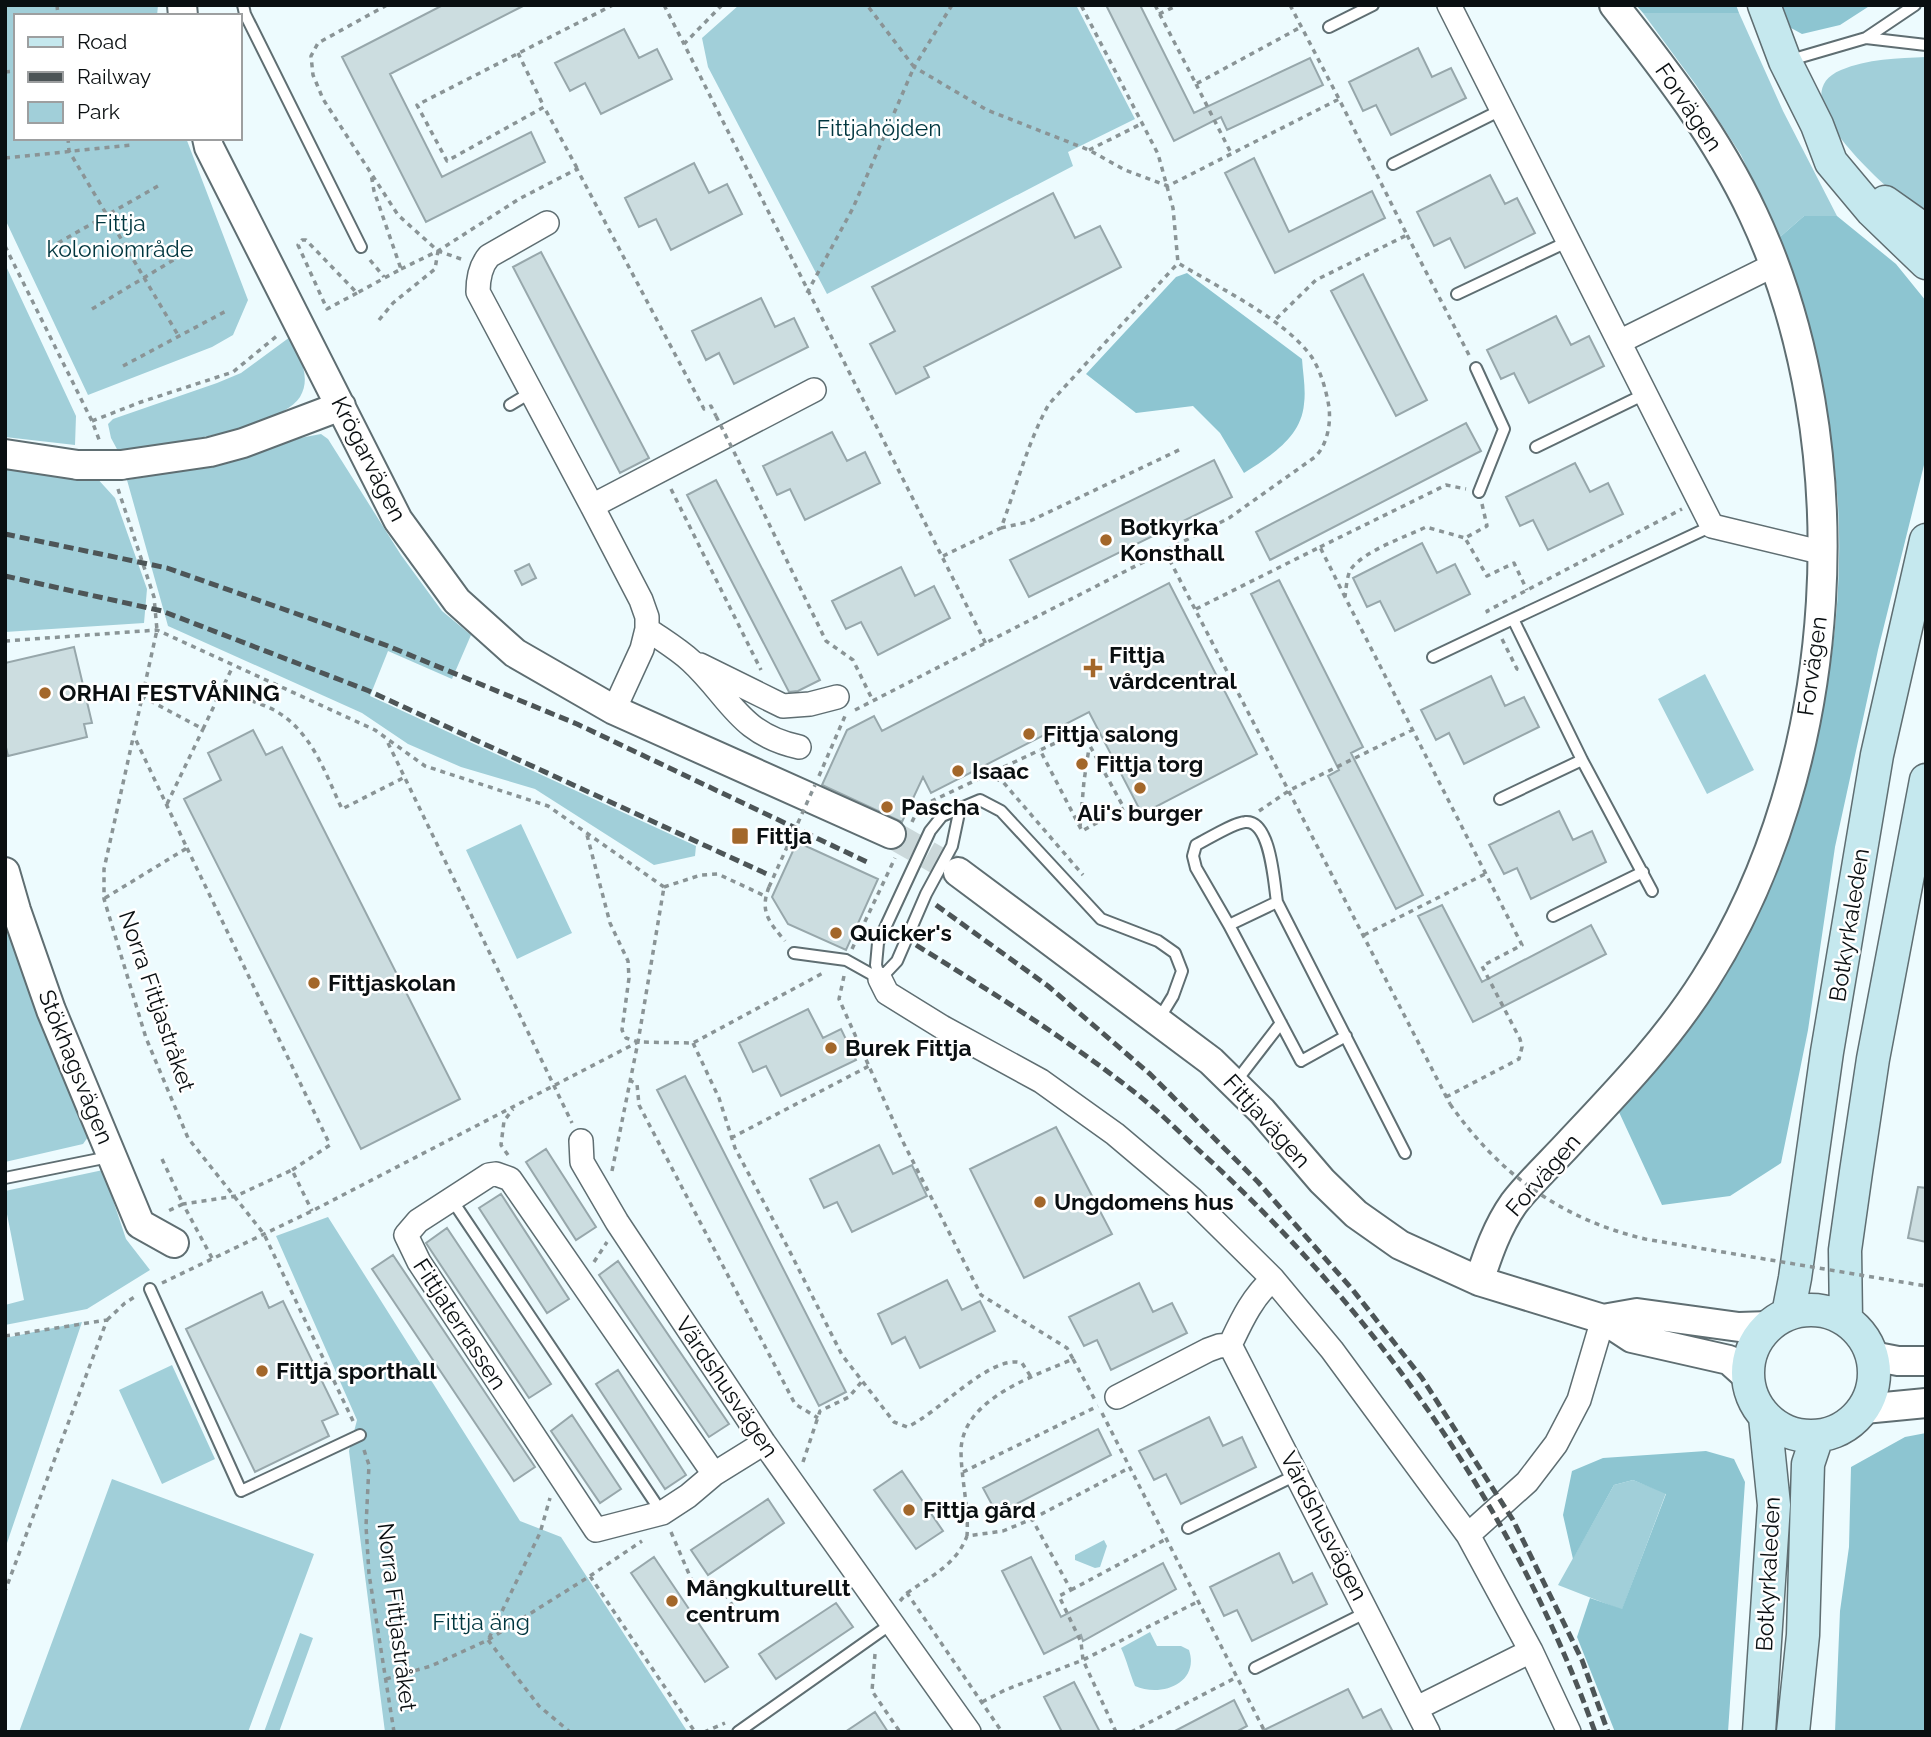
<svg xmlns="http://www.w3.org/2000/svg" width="1931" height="1737" font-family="Raleway,sans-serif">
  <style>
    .green { fill: #a1cfd9 }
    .forest { fill: #8dc5d1 }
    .building { fill: #ccdde0; stroke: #97a7ab; stroke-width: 2 }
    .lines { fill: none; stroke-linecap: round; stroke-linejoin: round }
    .tertiary-tunnel { stroke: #cbd8da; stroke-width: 28; stroke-dasharray: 28 14; stroke-linecap: butt }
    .service-casing { stroke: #5f6e72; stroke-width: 14 }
    .minor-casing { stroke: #5f6e72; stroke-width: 26 }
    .tertiary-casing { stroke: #5f6e72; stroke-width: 32 }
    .secondary-casing { stroke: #5f6e72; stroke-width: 35 }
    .path { stroke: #8a9496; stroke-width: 3.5; stroke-dasharray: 5 5; stroke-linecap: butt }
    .service { stroke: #fff; stroke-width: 10 }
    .minor { stroke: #fff; stroke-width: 23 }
    .tertiary { stroke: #fff; stroke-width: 28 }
    .secondary { stroke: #c5e8ee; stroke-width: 32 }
    .rail { stroke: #4d5557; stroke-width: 5; stroke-dasharray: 10 5; stroke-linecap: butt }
    .tertiary-bridge-casing { stroke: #5f6e72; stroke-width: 32; stroke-linecap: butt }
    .path-bridge { stroke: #8a9496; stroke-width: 3.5; stroke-dasharray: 5 5; stroke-linecap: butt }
    .tertiary-bridge { stroke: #fff; stroke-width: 28 }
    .poi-dot { fill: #a3672a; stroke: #fff; stroke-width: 2.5 }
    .labels { text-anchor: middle; stroke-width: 5; stroke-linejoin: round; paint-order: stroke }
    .street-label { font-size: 23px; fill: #0a0f11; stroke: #fff }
    .park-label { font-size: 23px; fill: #00363f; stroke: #fff }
    .poi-label { font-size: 23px; font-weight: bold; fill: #0a0f11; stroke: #fff; text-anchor: start }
  </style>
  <rect width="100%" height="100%" fill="#edfbfe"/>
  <path class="green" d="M5 5H158L157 16H16V138H186L248 300 233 335 212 347 88 395 5 219Z
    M739 5H1076L1135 119 1068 152 1073 166 827 294 708 67 702 38Z
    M1643 13H1739L1783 111 1837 216H1804L1780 237 1741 155 1696 85Z
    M1926 57V220C1901 200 1773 98 1841 70 1867 59 1898 58 1926 57Z
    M5 264 76 416 75 445 5 437Z
    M290 337C299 355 312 377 300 397 280 429 155 447 118 451L111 438 108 424 113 419 217 383 241 373Z
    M321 434 328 439 401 555 442 611 471 635 452 679 388 651 370 696 696 846 695 856 654 865 535 789 461 767 408 744 362 713 168 626 127 480 217 465 300 438Z
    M5 467 95 476 115 498 147 589 144 623 5 632Z
    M1705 674 1754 770 1707 794 1658 699Z
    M521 824 572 933 517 959 466 850Z
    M5 912 52 1049 88 1137 83 1144 5 1162Z
    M103 1170 126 1239 150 1270 87 1309 5 1325V1305L24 1300 5 1204V1191Z
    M328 1217 520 1521 561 1537 687 1731 385 1732 349 1451 357 1420 276 1236Z
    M82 1322 5 1549V1338Z
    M172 1365 215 1459 162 1484 119 1390Z
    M112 1479 314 1554 248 1732H19Z
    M1633 1480 1666 1493 1622 1610 1558 1585 1614 1485Z
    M1104 1540 1107 1546 1100 1567 1095 1568 1075 1560V1555Z
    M1150 1632 1157 1646H1181L1189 1650C1200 1683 1161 1698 1135 1686 1130 1674 1127 1661 1121 1648Z
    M300 1633 313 1638 279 1732H264Z"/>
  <path class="forest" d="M1636 5H1736L1739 13H1643Z
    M1775 5H1871L1840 25 1802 34 1782 23Z
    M1804 216H1837L1896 264 1926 301V442L1924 465 1878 650 1835 847 1808 1030 1781 1163 1730 1196 1662 1205 1618 1110C1660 1065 1699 1017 1730 963 1806 831 1847 657 1838 505 1832 413 1810 324 1780 237Z
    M1187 273 1302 359C1303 374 1306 390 1304 404 1301 438 1270 456 1244 473L1220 433 1193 406 1136 413 1086 374 1176 277Z
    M1926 1433V1732H1835L1840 1611 1849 1547 1851 1467 1905 1437Z
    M1706 1451 1734 1459 1745 1482 1728 1732H1615L1577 1637 1590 1598 1622 1609 1666 1494 1633 1480 1614 1485 1573 1559 1563 1515 1572 1471 1603 1458Z"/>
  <path class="building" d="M443 5H525L390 74 442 177 531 132 545 162 426 222 342 57Z
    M1106 5H1140L1194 113 1310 58 1323 85 1227 130 1221 117 1174 141Z
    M624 29 639 58 657 49 672 79 601 114 585 83 570 91 555 63Z
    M1418 48 1432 77 1451 68 1466 98 1391 135 1376 105 1363 111 1349 82Z
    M1254 158 1289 232 1372 191 1385 218 1275 273 1225 173Z
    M694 163 709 193 727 184 742 214 671 250 656 219 639 227 625 198Z
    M1490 175 1505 204 1517 198 1535 233 1465 268 1450 238 1434 246 1417 212Z
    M1053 193 1075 238 1100 226 1121 267 924 367 929 377 896 394 870 344 895 331 872 287Z
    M541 252 649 458 620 473 513 267Z
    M1363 274 1427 400 1396 416 1331 291Z
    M761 298 775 327 794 318 808 347 734 384 719 353 706 360 692 331Z
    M1556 316 1571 345 1589 336 1604 366 1529 403 1514 373 1501 379 1487 350Z
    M1466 423 1481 451 1270 560 1256 532Z
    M832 432 847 461 865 452 880 483 805 520 790 489 777 495 763 466Z
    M1214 460 1232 497 1029 597 1010 560Z
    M1575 463 1590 492 1608 483 1623 514 1548 550 1533 520 1520 526 1506 497Z
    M716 480 820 680 798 691 789 692 687 495Z
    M1422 543 1437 573 1455 564 1470 594 1395 631 1380 601 1367 607 1353 578Z
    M529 564 536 578 522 585 515 571Z
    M901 567 915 596 934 586 950 618 878 655 861 622 846 629 832 601Z
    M1279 580 1363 747 1351 753 1423 895 1396 909 1328 776 1339 770 1251 594Z
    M1169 583 1257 754 1142 814 1089 712 931 793 923 777 902 822 822 785 847 730 874 716 882 731Z
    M74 647 92 723 84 724 87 737 8 756 5 743V663Z
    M1491 676 1505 706 1524 697 1539 727 1464 764 1449 733 1436 740 1421 710Z
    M253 730 266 755 282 747 460 1099 361 1149 184 799 221 780 208 753Z
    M1559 811 1573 840 1592 831 1606 862 1531 899 1517 868 1504 874 1489 845Z
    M797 842 878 879 846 950 788 924 772 897Z
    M1442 905 1482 982 1591 925 1606 954 1473 1022 1418 916Z
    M808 1009 823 1038 841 1029 856 1060 781 1096 766 1066 753 1072 739 1043Z
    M685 1076 846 1392 819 1406 657 1090Z
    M1056 1127 1112 1234 1024 1278 970 1169Z
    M879 1145 893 1174 912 1165 927 1196 852 1232 837 1202 824 1208 810 1179Z
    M546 1149 596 1227 576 1240 526 1162Z
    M1918 1187 1926 1188V1242L1908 1238Z
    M501 1194 569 1299 547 1313 479 1208Z
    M447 1228 551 1384 529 1398 426 1243Z
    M393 1255 535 1467 514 1481 372 1269Z
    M618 1261 729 1424 709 1437 599 1275Z
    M947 1280 962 1310 980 1301 995 1331 920 1368 905 1337 892 1344 878 1314Z
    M1139 1283 1153 1312 1172 1303 1187 1333 1111 1370 1097 1340 1084 1346 1069 1317Z
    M262 1292 269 1308 283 1301 338 1414 322 1421 329 1436 255 1472 186 1329Z
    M618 1370 686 1475 665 1489 596 1384Z
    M572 1415 621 1489 600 1503 551 1431Z
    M1209 1417 1223 1446 1242 1437 1256 1467 1181 1504 1166 1474 1154 1480 1139 1451Z
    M1098 1429 1111 1455 997 1514 983 1488Z
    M902 1471 943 1531 916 1549 874 1490Z
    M768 1499 784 1523 708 1575 691 1550Z
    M1279 1553 1293 1583 1312 1573 1327 1604 1252 1641 1237 1610 1224 1616 1210 1587Z
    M654 1557 728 1667 705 1682 631 1573Z
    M1031 1557 1061 1617 1163 1563 1176 1589 1083 1641 1081 1635 1044 1654 1002 1571Z
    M836 1603 853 1627 776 1679 759 1654Z
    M1074 1682 1100 1732H1062L1044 1697Z
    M1348 1689 1363 1718 1381 1709 1393 1732H1260Z
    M1234 1700 1247 1726 1236 1732H1173Z
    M875 1712 888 1732H845Z"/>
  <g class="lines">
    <path class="tertiary-tunnel" d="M891 834 958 872"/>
    <g class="service-casing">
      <path id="service" d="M243 5 245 14 361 247
        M1329 27 1373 5
        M1866 38 1926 45
        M1787 61 1866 38 1915 5
        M1393 164 1503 109
        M1457 294 1569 241
        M1476 368 1504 429 1479 492
        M510 405 530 393
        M1536 447 1645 394
        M1433 657 1513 619
        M1500 799 1582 760
        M1652 891 1582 760 1513 619 1712 526
        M1277 902C1274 884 1271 819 1245 822 1233 823 1208 839 1196 845L1193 856 1196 868 1229 925 1301 1061 1346 1036
        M1553 916 1643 872
        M1229 925 1277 902 1405 1153
        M794 953 846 960 880 979
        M880 979 876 965 878 943 930 831 942 816 980 800 1001 811 1101 919 1158 941 1175 953 1182 971 1173 996 1159 1019
        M880 979 897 961 926 894 952 846 960 808
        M1234 1084 1281 1023
        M5 1178 109 1157
        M452 1200 662 1513
        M150 1289 241 1491 360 1435
        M1188 1528 1298 1474
        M1255 1668 1367 1612
        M738 1732 891 1624"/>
    </g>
    <g class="minor-casing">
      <path id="minor" d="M1449 5 1712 526 1824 553
        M547 223 489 256C481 265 478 279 478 292L592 506
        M1619 342 1774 265
        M647 629V617L641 600 592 506 814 390
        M700 665 783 706 810 704 837 697
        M614 710 642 649 647 629C661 639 678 649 691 661 730 697 739 734 799 747
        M880 979 887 993 942 1027 1041 1081 1115 1134 1192 1199 1273 1279 1332 1350 1468 1535 1531 1651 1569 1732
        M581 1141 582 1162 617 1222 764 1443 969 1732
        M1273 1279C1252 1297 1241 1322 1230 1345L1428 1732
        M1117 1397 1208 1350 1219 1346 1230 1345
        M714 1474 688 1496 662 1513 596 1530 419 1262 406 1235 418 1221 489 1175 496 1174 510 1179 714 1474 764 1443
        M1468 1535 1527 1482 1556 1444 1579 1400 1603 1319
        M1417 1708 1531 1651"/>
    </g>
    <g class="tertiary-casing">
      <path id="tertiary" d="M182 5 183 16
        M207 138 209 147 398 520 457 601 515 653 614 710 891 834
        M5 454 78 465
        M121 465 210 452 243 443 341 406
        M5 872 16 910 51 1010 140 1224 174 1243
        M958 872 1211 1061 1262 1111 1322 1181 1356 1214 1400 1245 1479 1281 1603 1319 1632 1338 1729 1360 1748 1377
        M1479 1281C1488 1254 1497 1227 1514 1203 1531 1181 1553 1161 1572 1140 1620 1089 1668 1039 1705 980 1842 766 1861 443 1753 214 1717 137 1666 71 1614 5
        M1603 1319 1637 1313 1739 1327 1769 1326
        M1872 1356 1898 1361H1926
        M1864 1409 1926 1403"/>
    </g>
    <g class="secondary-casing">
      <path id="secondary" d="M1764 5 1785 61 1817 125 1831 162 1872 211 1926 263
        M1885 202 1926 231
        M1748 1373a63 63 0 1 1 126 0a63 63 0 1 1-126 0Z
        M1788 1314 1795 1278 1827 1052 1877 755 1926 540
        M1846 1320 1845 1250 1856 1172 1873 1059 1926 780
        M1759 1732 1774 1505 1765 1417
        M1793 1732 1803 1635 1808 1464 1817 1437"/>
    </g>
    <path class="path" d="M57 5 58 16
      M387 5 318 43 311 56 313 75 323 99 398 215 438 251 464 260
      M664 5 684 44
      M722 5 684 44 986 644
      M952 5 914 67 987 110 1089 150 1125 170 1168 186 1339 99 1407 235 1316 280 1274 321
      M1155 5 1196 84 1301 27
      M1290 5 1339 99
      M1159 14 1178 5
      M518 53 544 107
      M5 72 16 71
      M1196 84 1231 153
      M68 138 69 151 178 335
      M1089 150 1143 123
      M5 158 132 145
      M577 168 544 107 447 161 417 105 613 5
      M1407 235 1469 355
      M58 243 158 186
      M5 246 92 421 100 442
      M370 260 384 277
      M401 269 438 251 519 199 577 169 704 409 711 406 716 416
      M357 293 327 309 298 245 302 240H306L357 293 401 269 374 191 371 174
      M807 293 853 208 914 67 867 5
      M92 309 190 250
      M379 320 393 303 435 269 438 251
      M123 366 228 310
      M92 421 141 402 233 372 278 335
      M738 460 826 641 853 660 873 701
      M118 489 154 597 157 630 104 869V899L146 1038 188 1138 264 1234 354 1423
      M671 489 761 670
      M1482 504 1487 526 1465 538 1487 576 1514 563 1527 590
      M1001 528 1028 522 1181 449
      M1320 547 1446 485 1466 489
      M1165 551 1450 1104
      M943 556 1001 528C1016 488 1028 441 1049 404L1178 263
      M1196 609 1320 547 1345 597
      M1488 613 1487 611 1682 509
      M1502 639 1517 669 1521 670
      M5 641 157 630 375 730 425 766 548 806 664 887
      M223 690C239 697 258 702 274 710 312 731 325 773 342 809L405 777
      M141 696 203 729 233 666
      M855 710 1229 518 1315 457C1327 445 1331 425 1329 407 1326 390 1321 371 1311 356 1283 318 1219 288 1178 263L1173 208 1158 154 1081 5
      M1073 738 1085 742 1090 746 1124 808 1082 831 1040 750 1062 740Z
      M388 743 572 1123
      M986 774 1003 782 1083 875
      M819 776 845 716
      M167 804 203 729
      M1259 811 1290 790 1412 730
      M912 822 919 807 1040 750
      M1080 827 1084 781 1089 748
      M587 835 610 923 628 961 629 978 622 1030 626 1038 638 1042 693 1043 823 973
      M187 848 330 1145 292 1170
      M664 887 701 875 718 874 765 896
      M769 887C759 912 770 923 785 941
      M105 898 187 848 134 736
      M1364 935 1485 874
      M852 949 895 858
      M844 976 839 999 901 1138 981 1295 1067 1348 1073 1359C1035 1376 963 1398 961 1450 961 1479 969 1507 967 1536
      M693 1043 719 1098 735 1148 787 1246 842 1355 894 1422 907 1427C938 1414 991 1353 1022 1363L1031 1377
      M629 1080 637 1084 639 1105 795 1404 818 1418
      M1446 1097 1519 1059 1522 1047 1520 1039 1482 966 1522 945 1345 597C1346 589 1347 575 1351 569 1364 551 1405 537 1426 527L1465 538
      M731 1138 869 1066
      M508 1155 501 1145 504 1121 513 1109
      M162 1159 183 1204 166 1212
      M612 1171 638 1042 664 887
      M212 1258 183 1204 236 1196 292 1170 312 1211
      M594 1262 607 1242
      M162 1283 312 1211 638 1042
      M107 1320 125 1303 136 1296
      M5 1336 107 1320 5 1591
      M1073 1359 1095 1400
      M1102 1413 1265 1732
      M364 1450 369 1465 366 1526 369 1574 394 1732
      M803 1462 820 1411 849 1397 863 1380
      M963 1472 1098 1406
      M1032 1519 1129 1468
      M671 1532 692 1581C721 1585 721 1586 735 1610
      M590 1576 642 1541
      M1071 1590 1166 1539
      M907 1593C931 1576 956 1565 967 1536L1003 1531 1032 1519 1071 1590 1059 1596 1081 1642 1083 1660 1005 1690 982 1702
      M900 1601 907 1593 1002 1732
      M489 1638 540 1533 550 1498
      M488 1640 539 1706 570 1732
      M875 1654 872 1691 900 1732
      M386 1679 431 1666 488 1640 590 1576 695 1732
      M704 1732 725 1723
      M1116 1732 1083 1660 1199 1601
      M1131 1732 1237 1677"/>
    <use href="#service" class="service"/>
    <use href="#minor" class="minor"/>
    <use href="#tertiary" class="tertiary"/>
    <use href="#secondary" class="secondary"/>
    <path class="rail" d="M5 534 167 568 388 646 577 724 869 863
      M5 576 162 611 369 691 767 874
      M936 905 1048 986 1150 1074 1258 1182 1352 1289 1422 1378 1513 1520 1582 1660 1608 1732
      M916 945C990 991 1064 1037 1133 1091 1158 1110 1181 1134 1204 1155 1378 1314 1515 1510 1595 1732"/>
    <g class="tertiary-bridge-casing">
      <path id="tertiary-bridge" d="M78 465H121"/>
    </g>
    <path class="path-bridge" d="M716 416 738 460
      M769 887 815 785
      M1450 1104C1499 1174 1561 1219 1645 1239L1926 1286"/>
    <use href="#tertiary-bridge" class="tertiary-bridge"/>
  </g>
  <g class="poi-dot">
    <circle cx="1106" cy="540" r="7"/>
    <path d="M1089.5 657.5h7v7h7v7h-7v7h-7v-7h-7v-7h7z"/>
    <circle cx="45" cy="693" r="7"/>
    <circle cx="1029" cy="734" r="7"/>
    <circle cx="1082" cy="764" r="7"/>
    <circle cx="958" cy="771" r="7"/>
    <circle cx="1140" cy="788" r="7"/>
    <circle cx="887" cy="807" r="7"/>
    <rect x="731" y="827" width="18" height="18" rx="3.5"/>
    <circle cx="836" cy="933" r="7"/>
    <circle cx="314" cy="983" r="7"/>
    <circle cx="831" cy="1048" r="7"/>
    <circle cx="1040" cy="1202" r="7"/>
    <circle cx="262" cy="1371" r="7"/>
    <circle cx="909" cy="1510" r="7"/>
    <circle cx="672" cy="1601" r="7"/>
  </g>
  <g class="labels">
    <g class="street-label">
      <text transform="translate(1689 107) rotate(56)" y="8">Forvägen</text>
      <text transform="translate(369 459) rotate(63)" y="8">Krögarvägen</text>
      <text transform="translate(1812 666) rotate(-82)" y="8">Forvägen</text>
      <text transform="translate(1849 925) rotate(-81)" y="8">Botkyrkaleden</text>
      <text transform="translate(157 1001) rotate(71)" y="8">Norra Fittjastråket</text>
      <text transform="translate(76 1067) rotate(68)" y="8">Stökhagsvägen</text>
      <text transform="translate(1267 1121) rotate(48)" y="8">Fittjavägen</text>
      <text transform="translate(1543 1175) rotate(-49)" y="8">Forvägen</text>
      <text transform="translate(460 1324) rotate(57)" y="8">Fittjaterrassen</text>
      <text transform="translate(727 1387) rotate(56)" y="8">Värdshusvägen</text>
      <text transform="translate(1324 1526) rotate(63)" y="8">Värdshusvägen</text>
      <text transform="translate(1768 1574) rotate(-87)" y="8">Botkyrkaleden</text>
      <text transform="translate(397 1617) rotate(83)" y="8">Norra Fittjastråket</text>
    </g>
    <g class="park-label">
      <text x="879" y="136">Fittjahöjden</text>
      <text x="120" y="231">Fittja<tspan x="120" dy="26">koloniområde</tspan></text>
      <text x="481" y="1630">Fittja äng</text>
    </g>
    <g class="poi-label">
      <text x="1120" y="535">Botkyrka<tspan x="1120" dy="26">Konsthall</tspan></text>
      <text x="1109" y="663">Fittja<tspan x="1109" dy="26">vårdcentral</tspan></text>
      <text x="59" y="701">ORHAI FESTVÅNING</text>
      <text x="1043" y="742">Fittja salong</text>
      <text x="1096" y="772">Fittja torg</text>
      <text x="972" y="779">Isaac</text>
      <text x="901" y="815">Pascha</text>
      <text x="1140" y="821" text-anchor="middle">Ali's burger</text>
      <text x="756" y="844">Fittja</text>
      <text x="850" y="941">Quicker's</text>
      <text x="328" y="991">Fittjaskolan</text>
      <text x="845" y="1056">Burek Fittja</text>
      <text x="1054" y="1210">Ungdomens hus</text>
      <text x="276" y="1379">Fittja sporthall</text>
      <text x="923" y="1518">Fittja gård</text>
      <text x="686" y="1596">Mångkulturellt<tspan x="686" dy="26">centrum</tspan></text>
    </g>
  </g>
  <rect width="1931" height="1737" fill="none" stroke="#0a0f11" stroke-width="14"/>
  <rect x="14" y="14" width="228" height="126" fill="#ffffff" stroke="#9d9fa0" stroke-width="2"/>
  <rect x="28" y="37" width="35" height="10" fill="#c5e8ee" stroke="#9d9fa0" stroke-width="2"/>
  <text x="77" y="49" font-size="21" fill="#0a0f11">Road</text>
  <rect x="28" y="72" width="35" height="10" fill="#4d5557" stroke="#9d9fa0" stroke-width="2"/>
  <text x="77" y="84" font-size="21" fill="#0a0f11">Railway</text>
  <rect x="28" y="102" width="35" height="21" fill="#a1cfd9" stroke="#9d9fa0" stroke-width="2"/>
  <text x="77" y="119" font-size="21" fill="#0a0f11">Park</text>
</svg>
